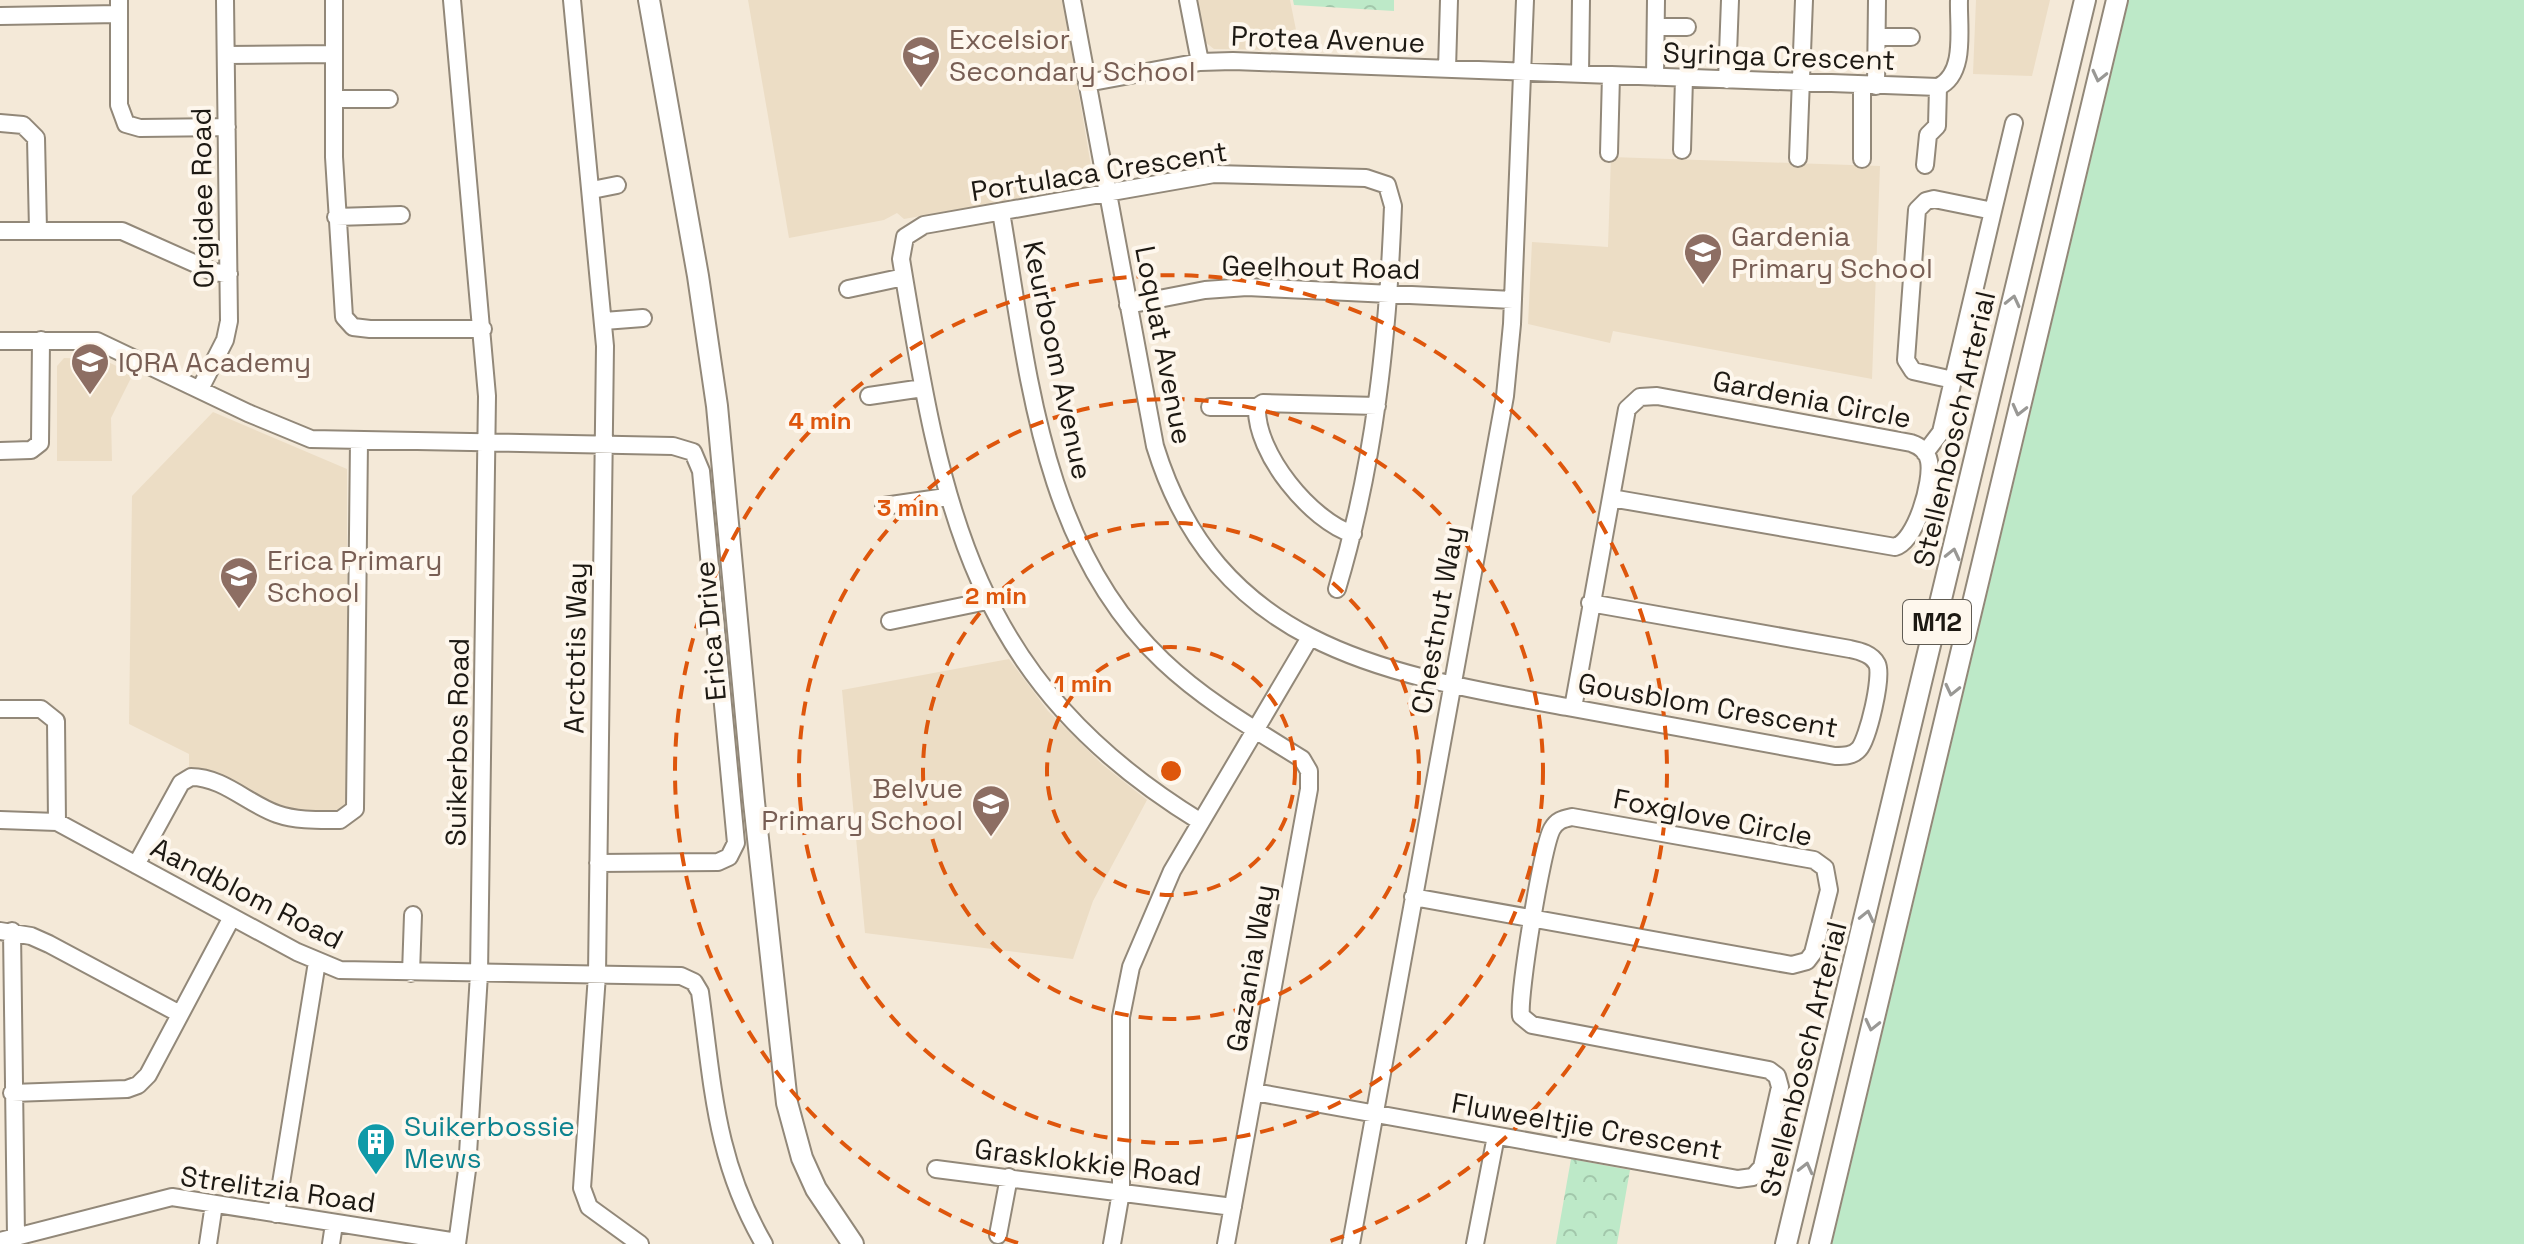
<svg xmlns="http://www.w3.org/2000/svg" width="2524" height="1244" font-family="'Space Grotesk',sans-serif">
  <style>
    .built { fill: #ecddc5 }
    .grass { fill: #bde9c8 }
    .forest { fill: url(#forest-crowns) }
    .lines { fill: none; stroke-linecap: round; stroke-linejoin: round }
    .minor-casing { stroke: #928879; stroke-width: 20 }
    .major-casing { stroke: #928879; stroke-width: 24 }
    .minor { stroke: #fff; stroke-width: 16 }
    .major { stroke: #fff; stroke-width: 20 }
    .oneway { stroke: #999895 }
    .ring { fill: none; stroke: #de560c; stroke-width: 4; stroke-dasharray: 14 10 }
    .labels { text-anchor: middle; stroke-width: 8; stroke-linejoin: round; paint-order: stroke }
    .shield { fill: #fef7ed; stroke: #605c54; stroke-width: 2 }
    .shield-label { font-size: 26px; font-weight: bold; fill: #1d1913 }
    .education-label { font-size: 28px; fill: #785e54; stroke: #fef7ed; text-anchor: start }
    .street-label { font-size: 28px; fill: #1d1913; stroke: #fef7ed }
    .culture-label { font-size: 28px; fill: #0d838f; stroke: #fef7ed; text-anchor: start }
    .centre { fill: #de560c; stroke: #fef7ed; stroke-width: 4 }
    .ring-label { font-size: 24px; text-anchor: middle; font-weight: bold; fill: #de560c; stroke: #fef7ed; stroke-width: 8; stroke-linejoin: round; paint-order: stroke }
  </style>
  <defs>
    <pattern id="forest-crowns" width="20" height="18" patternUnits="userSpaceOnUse" patternTransform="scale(2)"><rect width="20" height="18" fill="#bde9c8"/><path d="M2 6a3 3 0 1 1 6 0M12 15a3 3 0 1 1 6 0" fill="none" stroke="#a2c7ab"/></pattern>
  </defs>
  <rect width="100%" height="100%" fill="#f4e9d8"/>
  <path class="built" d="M748 0H1063L1093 178 1087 186 904 219 897 213 884 220 789 238Z
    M1197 0H1290L1300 50 1214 49 1205 42Z
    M1976 0H2050L2032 76 1973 74Z
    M1611 157 1880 166 1872 379 1613 331 1610 343 1528 324 1532 242 1608 247Z
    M64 358 102 359 133 374 111 418 112 461H57V366Z
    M213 412 347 469V803L339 811 295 810 273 804 212 772 189 771V754L129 724 132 496Z
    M1009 659 1048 711 1103 765 1147 800 1093 901 1073 959 865 933 842 690Z"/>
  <path class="grass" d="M2129 0H2524V1244H1832Z"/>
  <path class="forest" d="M1293 0H1394V11L1294 5Z
    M1571 1159 1630 1170 1617 1244H1556Z"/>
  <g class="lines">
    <g class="minor-casing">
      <path id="minor" d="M119 0V105L126 124 140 128 227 127
        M334 0V157L344 317 353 327 370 329H483
        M452 0 487 396 479 974 467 1170 457 1244
        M572 0 605 346 597 975 582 1188 589 1207 640 1244
        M1072 0 1155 446C1217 648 1386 674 1567 707 1657 724 1746 740 1835 756 1844 756 1853 756 1859 749 1868 739 1883 676 1877 664 1872 654 1860 651 1850 649L1590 603
        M1188 0 1200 62
        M0 16 119 14
        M1656 27H1687
        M1877 37H1911
        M226 55 334 54
        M1447 69 1449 0
        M1580 74 1581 0
        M1655 77 1656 0
        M1727 80 1730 0
        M1087 83 1200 62 1233 61 1938 87C1967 74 1958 27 1959 0
        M1862 85V159
        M1876 86 1877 0
        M334 99H389
        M0 123 23 125 36 138 38 230
        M1682 150 1684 78
        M1609 153 1611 75
        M1798 158 1804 0
        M1925 165 1928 135 1937 126 1938 87
        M592 190 617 185
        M1001 212C1028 369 1040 545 1163 661 1204 700 1254 729 1302 759L1309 771V789L1226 1244
        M336 217 401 215
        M0 231H122L214 272 229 274
        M848 289 904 277
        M1128 305 1205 290 1247 287 1513 300
        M604 321 643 318
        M0 341H97L248 413 311 439 673 446 693 452 701 471 736 843 729 857 718 862 598 863
        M1953 380 1993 211
        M200 389 225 340 229 321 225 0
        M869 396 923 388
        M1210 407H1257L1263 403 1377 406
        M1257 407C1255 453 1311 521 1353 534
        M0 451 31 450 40 443 41 340
        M1925 453 1941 432 1953 380 1913 371 1906 360 1917 210 1926 201 1934 199 1993 211 2014 123
        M884 506 946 497
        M890 621 987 601
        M1573 708 1627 409 1640 397 1657 396 1911 443C1920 446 1927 451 1929 461 1933 481 1916 541 1895 547L1611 498
        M0 709H41L56 721 57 822
        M0 820 57 822 297 952 340 970 681 976 694 982 700 992C713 1085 715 1160 764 1244
        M1201 822C969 680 942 507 901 259L905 237 924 225 1214 174 1366 178 1387 185 1393 206C1388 337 1375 462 1337 589
        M136 865 181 783 191 777C223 777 248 804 277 814 297 821 320 820 340 820L355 809 359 441
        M0 931 31 936 49 944 180 1014
        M12 931 16 1236
        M411 973 413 915
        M1254 1092 1738 1179 1753 1177 1762 1167 1780 1087 1777 1076 1769 1070 1532 1025 1521 1016C1518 996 1542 847 1552 829 1557 820 1563 819 1572 817L1814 860 1825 868 1829 890 1813 953 1807 961 1792 965 1413 897
        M12 1093 127 1089 138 1085 148 1075 232 917
        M936 1169 1233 1207
        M276 1214 317 962
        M998 1235 1009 1177
        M0 1241 172 1197 457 1242
        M208 1244 214 1204
        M331 1244 334 1224
        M1112 1244 1121 1192V1017L1131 967 1172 871 1309 639
        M1351 1244 1505 396 1512 324 1525 0
        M1475 1244 1496 1136"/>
    </g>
    <g class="major-casing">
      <path id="major" d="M649 0 698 276 717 406 754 802 787 1103 802 1158 816 1189 853 1244
        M1786 1244 2085 0
        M1820 1244 2117 0"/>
    </g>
    <use href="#minor" class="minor"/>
    <use href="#major" class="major"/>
  </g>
  <defs><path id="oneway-chevron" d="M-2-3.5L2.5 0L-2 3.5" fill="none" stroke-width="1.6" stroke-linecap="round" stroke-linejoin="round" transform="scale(2)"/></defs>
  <g class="oneway">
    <use href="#oneway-chevron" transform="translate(2099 76) rotate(103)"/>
    <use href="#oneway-chevron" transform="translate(2013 301) rotate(-77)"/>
    <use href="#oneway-chevron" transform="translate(2019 410) rotate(104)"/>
    <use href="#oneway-chevron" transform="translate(1953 554) rotate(-77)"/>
    <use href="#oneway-chevron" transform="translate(1952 690) rotate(103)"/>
    <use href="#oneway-chevron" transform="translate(1867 916) rotate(-77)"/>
    <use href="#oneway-chevron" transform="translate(1872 1025) rotate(103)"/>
    <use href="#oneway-chevron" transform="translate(1806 1168) rotate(-76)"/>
  </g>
  <g class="ring">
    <circle cx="1171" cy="771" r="124"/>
    <circle cx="1171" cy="771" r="248"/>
    <circle cx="1171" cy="771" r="372"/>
    <path d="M1018 1243A496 496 0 1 1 1324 1243"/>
  </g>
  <defs>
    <g id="school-pin" transform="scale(2)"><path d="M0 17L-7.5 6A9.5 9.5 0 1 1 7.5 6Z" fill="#8d6e63" stroke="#fef7ed"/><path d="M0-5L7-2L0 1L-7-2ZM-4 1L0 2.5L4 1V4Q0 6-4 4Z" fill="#fff"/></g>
    <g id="building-pin" transform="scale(2)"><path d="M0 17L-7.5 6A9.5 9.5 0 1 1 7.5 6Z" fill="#0f9aa8" stroke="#fef7ed"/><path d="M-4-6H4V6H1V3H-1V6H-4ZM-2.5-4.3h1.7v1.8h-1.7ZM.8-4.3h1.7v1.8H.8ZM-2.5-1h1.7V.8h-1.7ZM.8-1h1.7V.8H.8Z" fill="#fff"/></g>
  </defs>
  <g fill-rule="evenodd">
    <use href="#school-pin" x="921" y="55"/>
    <use href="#school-pin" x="1703" y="252"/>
    <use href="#school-pin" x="90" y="362"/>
    <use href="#school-pin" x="239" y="576"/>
    <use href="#school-pin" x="991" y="804"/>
    <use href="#building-pin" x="376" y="1142"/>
  </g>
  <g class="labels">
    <rect class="shield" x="1903" y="600" width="68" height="44" rx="6"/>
    <g class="shield-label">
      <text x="1937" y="631">M12</text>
    </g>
    <g class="education-label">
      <text x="949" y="49">Excelsior<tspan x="949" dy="32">Secondary School</tspan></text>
      <text x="1731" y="246">Gardenia<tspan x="1731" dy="32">Primary School</tspan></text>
      <text x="118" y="372">IQRA Academy</text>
      <text x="267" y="570">Erica Primary<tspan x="267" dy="32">School</tspan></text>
      <text x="963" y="798" text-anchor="end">Belvue<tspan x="963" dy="32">Primary School</tspan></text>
    </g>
    <g class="street-label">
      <text transform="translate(1328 39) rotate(2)" y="10">Protea Avenue</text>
      <text transform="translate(1779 56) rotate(2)" y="10">Syringa Crescent</text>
      <text transform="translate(1099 171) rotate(-9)" y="10">Portulaca Crescent</text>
      <text transform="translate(202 198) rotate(-91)" y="10">Orgidee Road</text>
      <text transform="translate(1321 267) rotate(1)" y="10">Geelhout Road</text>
      <text transform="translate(1164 345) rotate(79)" y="10">Loquat Avenue</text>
      <text transform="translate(1058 360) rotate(78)" y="10">Keurboom Avenue</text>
      <text transform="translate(1812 399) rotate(11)" y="10">Gardenia Circle</text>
      <text transform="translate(1954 429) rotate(-77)" y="10">Stellenbosch Arterial</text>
      <text transform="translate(1437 620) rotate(-80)" y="10">Chestnut Way</text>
      <text transform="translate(710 631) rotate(-95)" y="10">Erica Drive</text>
      <text transform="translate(575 648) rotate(-89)" y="10">Arctotis Way</text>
      <text transform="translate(1708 705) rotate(10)" y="10">Gousblom Crescent</text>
      <text transform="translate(457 742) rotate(-89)" y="10">Suikerbos Road</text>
      <text transform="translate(1713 817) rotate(11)" y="10">Foxglove Circle</text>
      <text transform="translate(247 893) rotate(27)" y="10">Aandblom Road</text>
      <text transform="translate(1250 968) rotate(-80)" y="10">Gazania Way</text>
      <text transform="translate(1803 1059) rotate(-76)" y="10">Stellenbosch Arterial</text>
      <text transform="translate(1587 1126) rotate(10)" y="10">Fluweeltjie Crescent</text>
      <text transform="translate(1088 1162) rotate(7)" y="10">Grasklokkie Road</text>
      <text transform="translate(278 1189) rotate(8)" y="10">Strelitzia Road</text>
    </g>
    <g class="culture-label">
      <text x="404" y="1136">Suikerbossie<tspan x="404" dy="32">Mews</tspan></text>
    </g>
  </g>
  <circle cx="1171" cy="771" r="12" class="centre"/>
  <g class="ring-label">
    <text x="820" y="429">4 min</text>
    <text x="908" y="516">3 min</text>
    <text x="996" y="604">2 min</text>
    <text x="1083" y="692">1 min</text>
  </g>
</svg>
